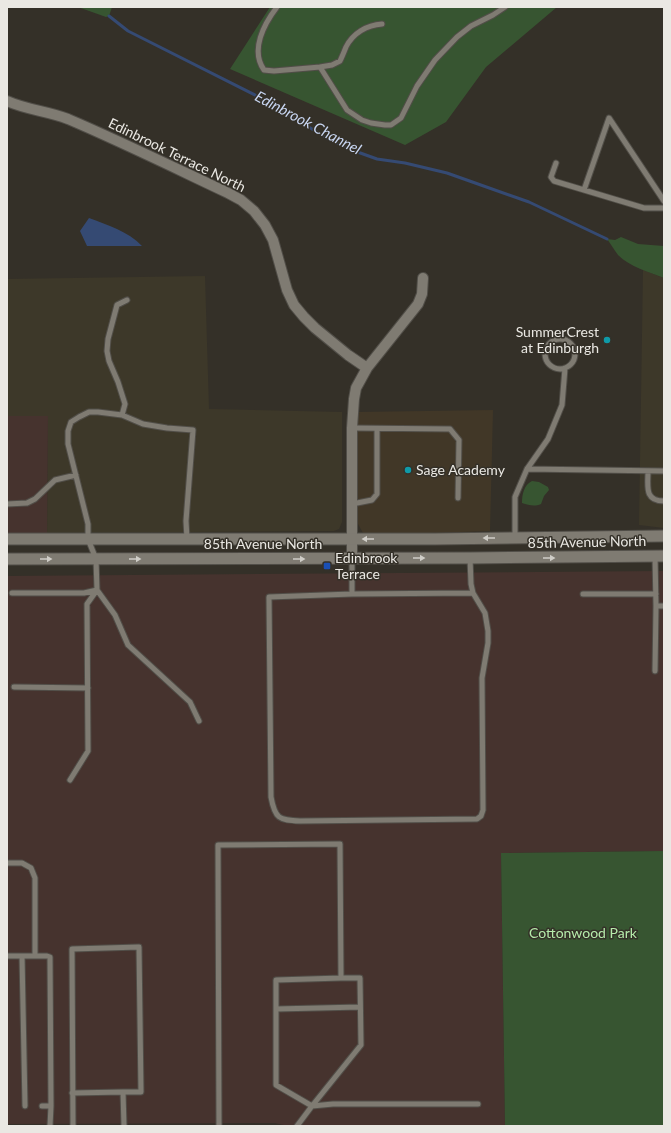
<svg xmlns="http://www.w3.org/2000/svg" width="671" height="1133" font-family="Lato,sans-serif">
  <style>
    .built { fill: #3d3829 }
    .industrial { fill: #46332e }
    .education { fill: #413727 }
    .green { fill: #375531 }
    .water { fill: #354a73 }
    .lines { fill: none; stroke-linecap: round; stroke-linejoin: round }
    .stream { stroke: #354a73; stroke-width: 3 }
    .service-casing { stroke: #514e48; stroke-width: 7 }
    .minor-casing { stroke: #514e48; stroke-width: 12 }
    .secondary-casing { stroke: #514e48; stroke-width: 13 }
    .service { stroke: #7f7b72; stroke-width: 5 }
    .minor { stroke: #7f7b72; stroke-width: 10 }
    .secondary { stroke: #7f7b72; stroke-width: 11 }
    .oneway { fill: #cfcdc7 }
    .culture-dot { fill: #0f9aa8; stroke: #343028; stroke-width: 1.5 }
    .transit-dot { fill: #1a4fb4; stroke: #343028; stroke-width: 1.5 }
    .labels { text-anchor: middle; stroke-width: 3; stroke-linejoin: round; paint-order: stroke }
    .street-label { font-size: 14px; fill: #eae8e3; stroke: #343028 }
    .poi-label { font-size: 14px; fill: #eae8e3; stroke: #343028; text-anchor: start }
    .park-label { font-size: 14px; fill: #b5ebaa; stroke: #343028 }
    .water-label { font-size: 15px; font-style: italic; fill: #c8d6f2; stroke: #343028 }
  </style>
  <rect width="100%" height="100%" fill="#343028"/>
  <path class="built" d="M643 270 664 278V528L639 525Z
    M205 276 209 409 342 412V522L339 529 334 531 47 533 48 416H7V279Z"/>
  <path class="industrial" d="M7 416H48L47 533H7Z
    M664 571V851L501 853 505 1126H288L275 1123 7 1124V576Z"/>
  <path class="education" d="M493 410 490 531 371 535 363 533 358 524 357 412Z"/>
  <path class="green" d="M78 7H112L109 16 106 17Z
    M270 7H557L486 67 446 122 405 145 230 69Z
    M621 237 638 244 664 246V278C649 272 630 267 618 255 614 250 611 244 607 239L615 240Z
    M532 481 539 482 548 487 549 490 544 496 541 504C534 507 529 505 522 503 522 494 524 485 532 481Z
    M664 851V1126H505L501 853Z"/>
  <path class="water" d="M89 218C107 225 128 231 142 246H87L80 231Z"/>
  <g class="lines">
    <path class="stream" d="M109 16 128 31 257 96 332 141 352 150 377 159 405 163 447 173 478 184 529 202 607 239"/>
    <g class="service-casing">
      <path id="service" d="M277 7C264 24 250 50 264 70L274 71 320 67 347 110 362 120 371 123 385 125H391L401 118 417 86 435 60 457 37 471 26 493 15 505 7
        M320 67 332 65 340 61C342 57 344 52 346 47 353 33 367 25 382 24
        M556 163 551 177 554 181 644 208H664
        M584 190 609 118 664 201
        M545 354a15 15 0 1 1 30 0a15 15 0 1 1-30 0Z
        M122 415 125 404 118 382 109 361 107 351 108 339 117 305 127 300
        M352 428 450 429 459 440 458 498
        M527 469 664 471
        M648 471C648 486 644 501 664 501
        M7 504 27 503 35 499 55 480 76 475
        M352 504 372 500 377 494V429
        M515 538V497L527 469 548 439 562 405 565 368
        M187 539 186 521 193 430 167 428 143 424 122 415 98 412H89L79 417 71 422 68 431V444L88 524V539L96 559 97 590 115 615 128 645 190 702 199 721
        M655 556 656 606H664
        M352 559V594L269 597 271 797C275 819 279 820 300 821L477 819 481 816 483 810 482 678 488 643V631L485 613 473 593 471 584 470 558
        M12 593H84L97 590
        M352 594 473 593
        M583 594H656
        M655 671 656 606
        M14 687 88 688
        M70 780 88 751 87 604 97 590
        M7 863H22L31 868 35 878V956
        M7 956H47L50 957 51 1106
        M22 956 25 1106
        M341 978 276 980V1085L312 1106 333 1104H478
        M276 1009 360 1007
        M72 1093 123 1092
        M42 1106H51L50 1126
        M73 1126 72 949 139 947 141 1092H123L124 1126
        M219 1126 218 845 340 844 341 978H360L361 1045 312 1106 297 1126"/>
    </g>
    <g class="minor-casing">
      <path id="minor" d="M7 101C27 110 48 111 68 119 122 142 175 168 228 193L241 200 254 211 265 225 273 240 287 290 294 305 304 317 315 328 348 355 367 368
        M352 559V428L354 399 356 388 367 368 418 304 422 294 423 278"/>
    </g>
    <g class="secondary-casing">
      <path id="secondary" d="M7 539H435L664 536
        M7 559 470 558 664 556"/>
    </g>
    <use href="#service" class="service"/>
    <use href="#minor" class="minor"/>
    <use href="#secondary" class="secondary"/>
  </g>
  <defs><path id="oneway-solid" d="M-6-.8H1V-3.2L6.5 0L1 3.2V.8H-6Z"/></defs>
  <g class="oneway">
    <use href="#oneway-solid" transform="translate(489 538) rotate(180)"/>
    <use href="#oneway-solid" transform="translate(368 539) rotate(180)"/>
    <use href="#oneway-solid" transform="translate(419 558)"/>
    <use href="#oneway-solid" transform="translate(549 558)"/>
    <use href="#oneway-solid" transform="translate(46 559)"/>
    <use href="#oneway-solid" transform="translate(135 559)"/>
    <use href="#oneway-solid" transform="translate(299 559)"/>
  </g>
  <g class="culture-dot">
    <circle cx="607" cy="340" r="4"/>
    <circle cx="408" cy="470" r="4"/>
  </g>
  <rect class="transit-dot" x="323" y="562" width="8" height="8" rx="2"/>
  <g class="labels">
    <g class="street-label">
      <text transform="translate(177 155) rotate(26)" y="5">Edinbrook Terrace North</text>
      <text transform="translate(587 542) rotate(-1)" y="5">85th Avenue North</text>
      <text x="263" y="549">85th Avenue North</text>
    </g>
    <g class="poi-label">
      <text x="599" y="337" text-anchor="end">SummerCrest<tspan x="599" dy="16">at Edinburgh</tspan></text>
      <text x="416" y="475">Sage Academy</text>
      <text x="335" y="563">Edinbrook<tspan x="335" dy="16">Terrace</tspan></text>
    </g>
    <g class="park-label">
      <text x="583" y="938">Cottonwood Park</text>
    </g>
    <g class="water-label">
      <text transform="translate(308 123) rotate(28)" y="5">Edinbrook Channel</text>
    </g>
  </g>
  <rect width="671" height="1133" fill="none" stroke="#eae8e3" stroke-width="16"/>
</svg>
